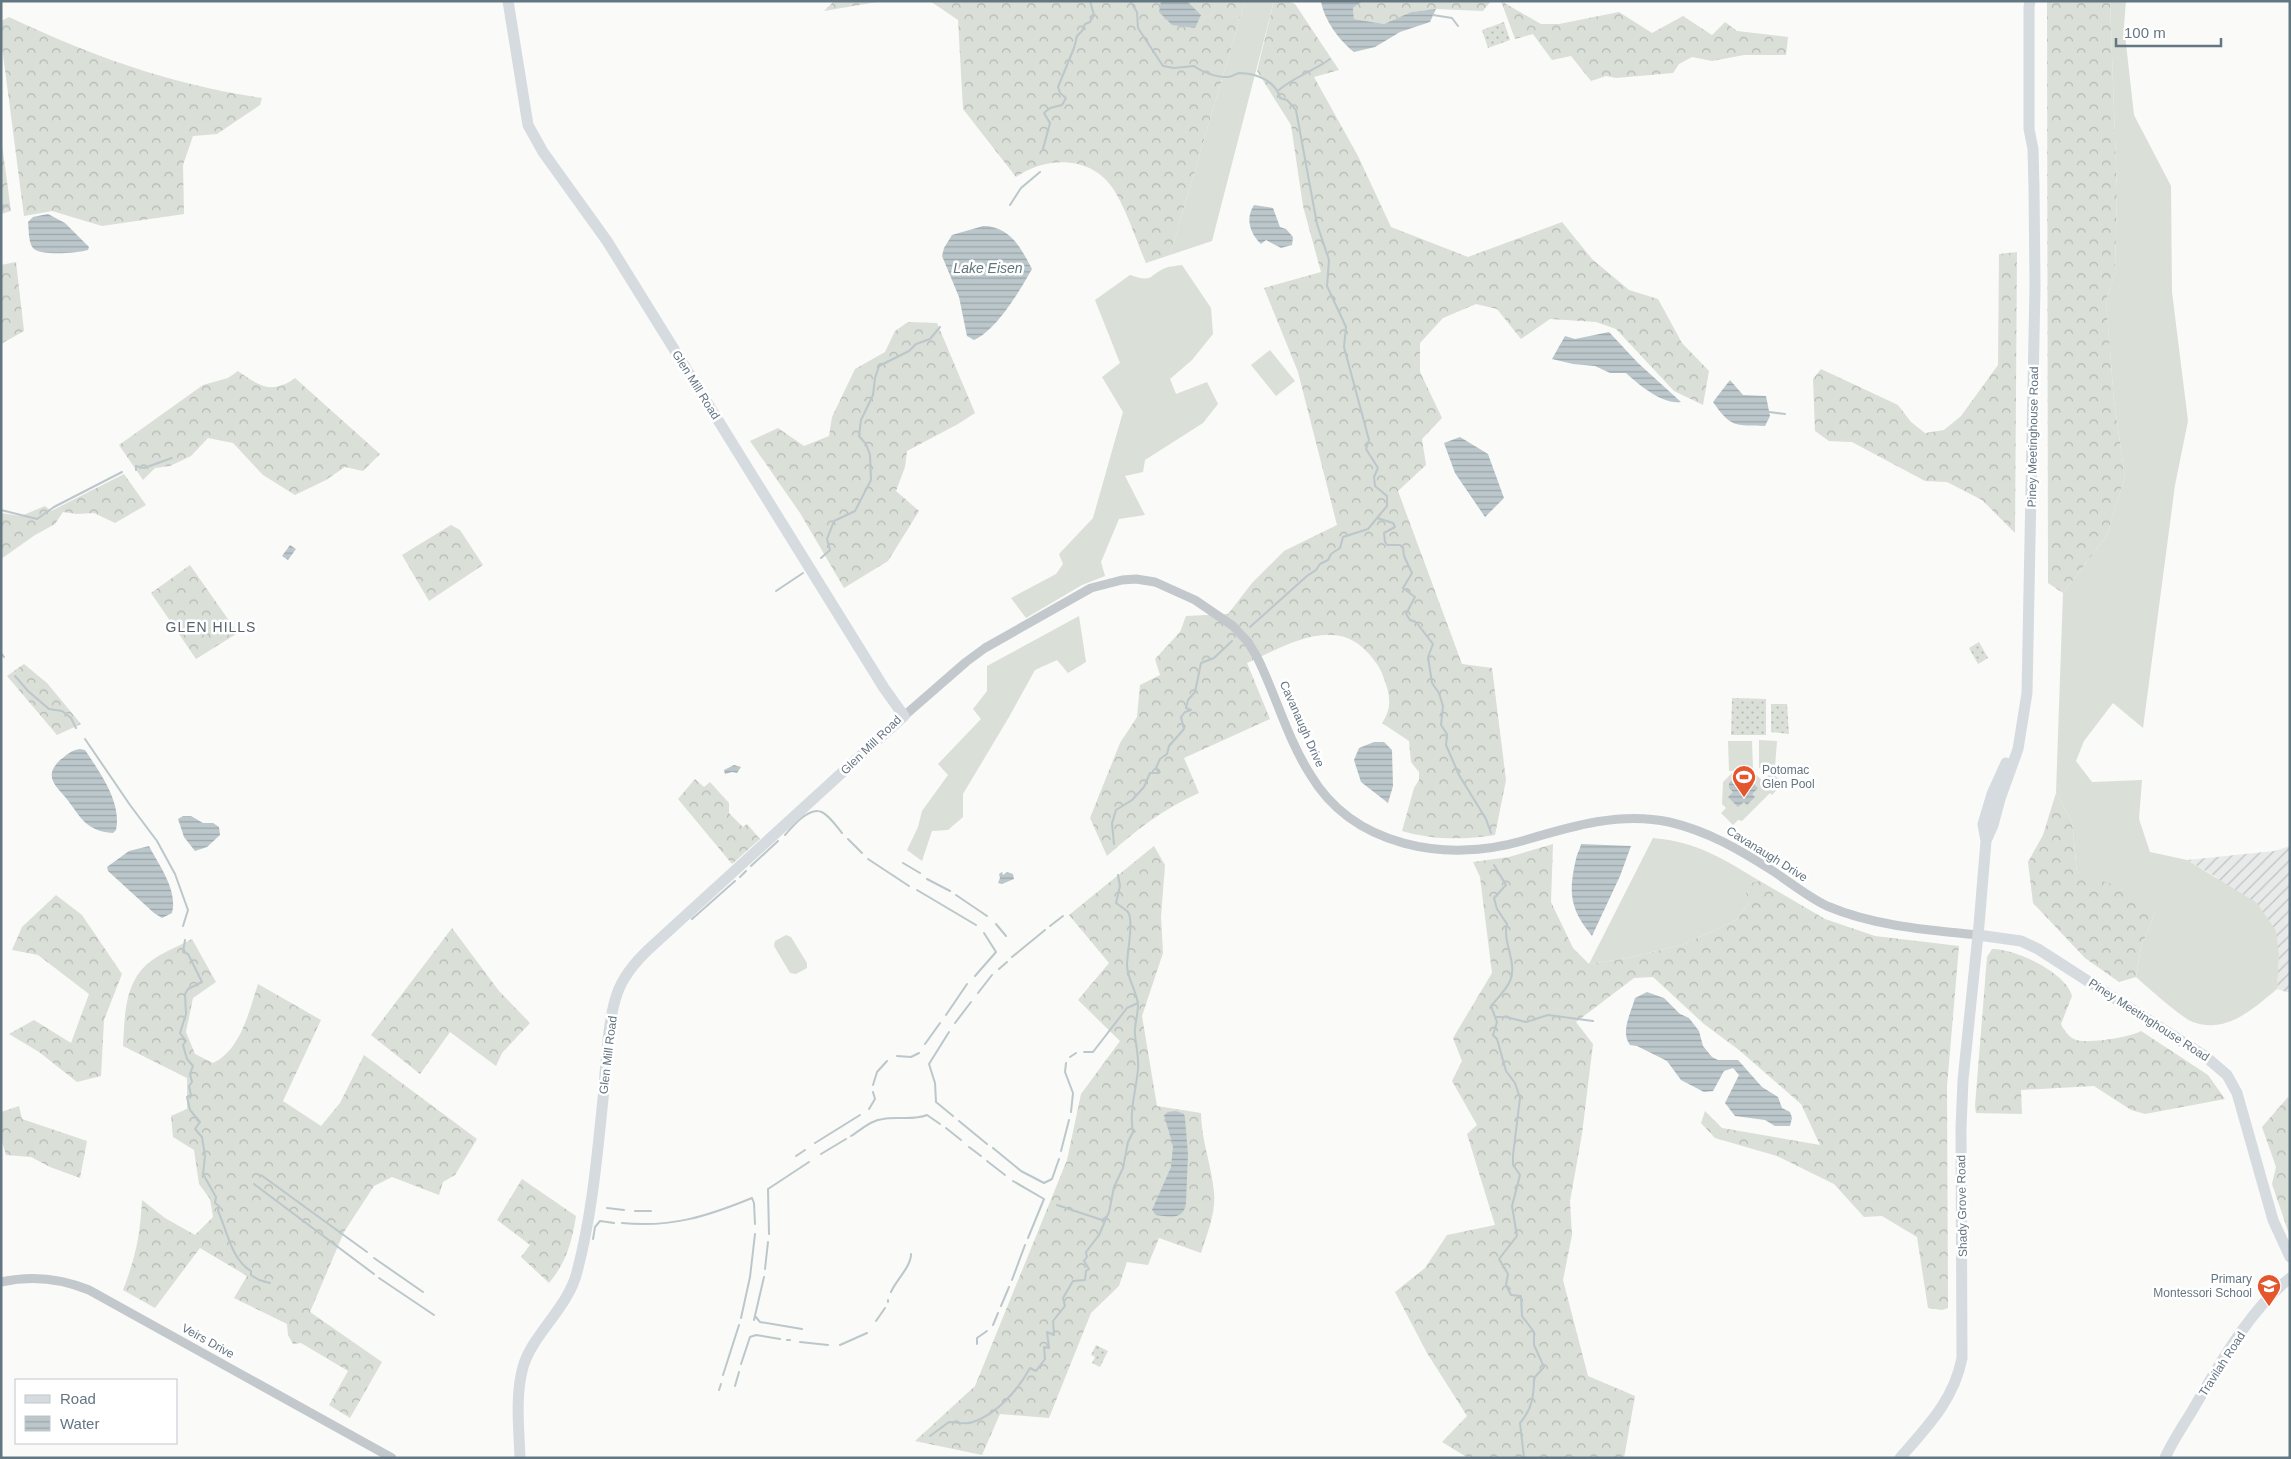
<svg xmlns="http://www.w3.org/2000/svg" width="2291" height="1459" font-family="Arial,sans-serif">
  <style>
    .industrial { fill: url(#industrial-furrows) }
    .grass { fill: #dadfd7 }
    .forest { fill: url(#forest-crowns) }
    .park { fill: url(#park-dots) }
    .water { fill: url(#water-rules) }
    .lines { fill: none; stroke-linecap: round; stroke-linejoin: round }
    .stream { stroke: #bbc7cb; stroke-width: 2 }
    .minor { stroke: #c3c8cc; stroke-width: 9 }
    .major { stroke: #d6dbdf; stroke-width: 11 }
    .labels { text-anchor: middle; stroke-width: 5; stroke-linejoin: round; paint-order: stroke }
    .street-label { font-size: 12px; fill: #657683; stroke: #fff }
    .poi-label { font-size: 12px; fill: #657683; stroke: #fff; text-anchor: start }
    .water-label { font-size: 14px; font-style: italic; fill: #60757c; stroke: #fff }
    .neighbourhood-label { font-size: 14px; letter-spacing: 1px; fill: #57646e; stroke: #fff }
  </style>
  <defs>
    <pattern id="industrial-furrows" width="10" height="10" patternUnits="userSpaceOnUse" patternTransform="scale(1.25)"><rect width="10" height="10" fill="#e8e9e9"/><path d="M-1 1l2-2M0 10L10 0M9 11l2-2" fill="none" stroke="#c0c1c2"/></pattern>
    <pattern id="forest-crowns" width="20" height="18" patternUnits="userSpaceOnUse" patternTransform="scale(1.25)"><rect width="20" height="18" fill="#dadfd7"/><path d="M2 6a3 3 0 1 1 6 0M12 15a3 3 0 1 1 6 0" fill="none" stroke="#b4b9b4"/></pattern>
    <pattern id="park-dots" width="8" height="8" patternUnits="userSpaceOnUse" patternTransform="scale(1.25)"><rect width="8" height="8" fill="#dadfd7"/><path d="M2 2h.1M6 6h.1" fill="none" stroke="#b4b9b4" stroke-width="1.8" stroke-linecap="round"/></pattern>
    <pattern id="water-rules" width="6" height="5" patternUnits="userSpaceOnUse" patternTransform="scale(1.25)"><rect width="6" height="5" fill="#bbc7cb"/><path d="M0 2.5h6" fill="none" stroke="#9ca6aa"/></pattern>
  </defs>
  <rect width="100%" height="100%" fill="#fafaf8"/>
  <path class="industrial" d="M2290 846V993L2277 989 2279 957 2216 877 2187 860 2274 851Z"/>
  <path class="grass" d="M1245 1H1274L1212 241 1170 255Z
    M2110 1H2126L2124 26 2134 115 2171 186 2172 292 2188 421 2175 485 2143 728 2113 703 2084 741 2076 761 2092 782 2142 780 2139 819 2150 852 2187 860 2257 903 2276 931 2279 957 2277 989C2253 1009 2227 1034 2193 1022 2183 1019 2146 986 2136 977L2141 947 2155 913 2077 872 2072 822 2056 793 2063 593 2106 537 2125 477 2114 401 2106 300 2115 273 2117 191Z
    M1182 265 1211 308 1213 334 1192 360 1170 379 1176 394 1207 382 1218 404 1203 423 1145 460 1143 472 1125 476 1145 515 1119 519 1101 562 1105 576 1082 585 1026 618 1011 598 1056 574 1063 564 1059 554 1093 518 1123 412 1102 377 1120 363 1095 300 1130 275C1153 283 1148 276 1165 268 1170 266 1177 266 1182 265Z
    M1270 350 1295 381 1276 396 1251 365Z
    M1079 616 1086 662 1068 673 1057 660 1035 670 1009 717 963 794V817L948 830 932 831 922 861 907 850 918 827 922 811 948 775 938 764 981 719 973 709 987 691V666Z
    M1759 740 1777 741 1775 767 1759 768Z
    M1728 741H1752L1753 770 1729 771Z
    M1753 772 1763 781 1769 775H1774L1780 780V786L1772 795 1770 793 1742 821 1738 820 1733 825 1721 813 1726 808 1722 804 1723 782 1732 773Z
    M1653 838C1698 842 1723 859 1760 881L1749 883 1750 902 1736 920 1682 945 1627 958 1589 964Z
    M786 935 791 937 807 963V968L796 974 790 973 774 946 775 941Z"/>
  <path class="forest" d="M834 1H883L824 11Z
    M930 1H1245L1170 255 1146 263C1136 240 1127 211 1114 190 1092 155 1046 156 1016 177L963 109 958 20Z
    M1274 1H1288L1295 4 1339 70 1314 77 1358 156 1391 227 1468 257 1562 222 1592 259 1629 290 1658 299 1682 343 1709 371 1703 405 1674 391 1616 329 1596 322 1550 319 1521 339 1497 309 1476 304 1443 318 1420 343V372L1442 418 1422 439 1426 465 1398 491 1462 664 1492 668 1506 780 1495 835C1463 840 1432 840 1402 831L1414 788 1419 780V772L1411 762 1409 741 1382 723C1393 707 1390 694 1383 676 1380 667 1375 661 1369 654 1335 614 1285 646 1247 663L1270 719 1184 758 1199 793C1164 808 1135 831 1107 856L1090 818 1120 743 1137 717 1140 685 1160 675 1155 659 1180 632 1186 616 1228 614 1252 583 1284 551 1337 525 1298 372 1264 288 1321 272 1303 206 1291 125 1257 71Z
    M1363 1H1491L1483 11 1436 9 1411 12 1384 24 1354 19 1353 8Z
    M1501 1 1541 24H1559L1619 12 1652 33 1683 16 1712 35 1725 22 1737 31 1788 37 1786 55H1744L1712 61 1692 57 1679 64 1673 73 1616 78 1606 76 1591 81 1571 56 1552 60 1533 34 1515 39Z
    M2047 1H2110L2117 191 2115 273 2106 300 2114 401 2125 477 2106 537 2063 593 2048 583Z
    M9 17C94 57 169 84 262 98L260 105 217 134 193 136 183 165 184 214 102 226 52 211 24 216 1 39V21Z
    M1 137 11 211 1 214Z
    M2017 252 2015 533 1982 500 1947 482 1925 481 1852 442 1829 441 1815 431 1813 379 1821 369 1898 405 1911 422 1925 433 1944 430 1961 416 1998 365 1999 254Z
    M16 262 24 331 1 344V265Z
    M908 322 937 323 975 413 958 424 907 451 905 467 896 491 919 511 888 561 844 588 800 513 750 441 778 428 804 446 829 436 832 417 855 369 885 352 895 331Z
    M238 371C259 386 272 395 295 378L380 454 363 471 345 467 326 480 295 495 263 475 233 443 208 438 191 456 170 466 155 468 143 480 119 445 203 385 228 378Z
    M124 474 146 505 115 523 94 513 77 514 63 512 55 524 35 535 1 559V513L21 516 45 506 51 511Z
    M451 525 460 530 483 565 429 601 402 555Z
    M190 565 237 632 236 634 196 659 151 593Z
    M24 664 47 683 81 724 57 735 7 676Z
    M695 779 704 787 710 782 729 803V813L743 827 747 824 760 839 732 864 678 799Z
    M2056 793 2072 822 2077 872 2111 884 2155 913 2141 947 2136 977 2119 982 2085 958 2033 903 2028 862 2043 835Z
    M1553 844 1551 902 1573 948 1589 964 1627 958 1682 945 1736 920 1750 902 1746 893 1749 883 1760 881 1825 919 1875 936 1959 946 1947 1086 1948 1308 1942 1310 1928 1308 1917 1237 1882 1216 1864 1217 1834 1184 1777 1156 1715 1138 1701 1123 1705 1111 1722 1128 1820 1145 1801 1104 1739 1050 1704 1024 1653 977 1634 978 1576 1022 1593 1044 1582 1134 1570 1201 1572 1235 1563 1280 1588 1376 1635 1396 1624 1458H1468L1442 1442 1467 1416 1427 1353 1395 1292 1425 1268 1447 1235 1495 1225 1467 1134 1477 1125 1452 1081 1462 1061 1453 1038 1492 973 1480 877 1473 862 1509 857Z
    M1154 846 1165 865 1161 917 1163 953 1142 1016 1157 1106 1201 1113C1201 1140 1212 1166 1214 1193 1216 1213 1207 1234 1201 1253L1159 1238 1148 1265 1127 1262 1119 1286 1091 1313 1049 1418 1000 1414 982 1455 915 1441 975 1386 1067 1160 1081 1094 1120 1041 1078 1000 1109 963 1069 915Z
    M56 895 82 915 122 974 104 1020 101 1076 77 1082 39 1052 9 1034 34 1020 71 1043 89 994 38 955 12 950 22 927Z
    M452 928 499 991 530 1023 502 1053 496 1066 450 1032 420 1074 371 1035Z
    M192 939 216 982 193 998 186 1032 195 1054 213 1063C241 1050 249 1011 258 984L321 1020 283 1101 321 1126 340 1103 364 1055 477 1139 455 1175 443 1182 439 1195 392 1177 374 1186 344 1232 310 1312 382 1362 350 1418 329 1405 348 1371 301 1343 293 1344 288 1335 287 1324 234 1298 247 1276 200 1248 155 1308 123 1290C136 1256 140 1236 142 1200L165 1218 195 1235 213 1217 210 1199 199 1184 194 1150 173 1137 171 1116 187 1109V1078L123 1046C125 1016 124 981 151 961 163 952 179 946 192 939Z
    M1992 949C2014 948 2067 973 2072 996L2061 1024C2063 1029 2069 1037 2074 1039 2084 1045 2132 1037 2141 1031L2208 1075 2225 1099 2145 1114 2131 1110 2094 1086 2021 1090 2022 1114 1976 1113 1975 1106 1987 957Z
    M2288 1097 2290 1101V1237L2272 1184 2276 1167 2262 1127Z
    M19 1106 22 1119 87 1141 80 1178 50 1167 31 1157 6 1155 1 1138V1112Z
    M522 1179 576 1216C572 1242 566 1263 549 1283L521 1257 530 1245 497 1220Z"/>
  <path class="park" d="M1504 22 1510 40 1488 48 1482 30Z
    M1979 642 1988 658 1978 664 1969 648Z
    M1732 698 1766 699V735H1731Z
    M1771 704H1787L1789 734 1771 732Z
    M1096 1345 1108 1351 1100 1367 1092 1363 1095 1357 1091 1355Z"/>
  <path class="water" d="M1161 1H1187L1201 15 1195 28 1172 25 1159 12Z
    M1363 1 1353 8 1354 19 1384 24 1411 12 1436 9 1430 22 1400 32 1375 47 1354 52C1339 40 1325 21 1321 2Z
    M1254 205 1273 208 1280 227 1286 229 1293 237 1292 245 1281 248 1266 240 1261 244C1250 233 1245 219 1254 205Z
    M48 214 65 223 89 247 88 250C78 253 42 256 34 249 28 244 29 229 28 222L33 217Z
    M983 226C1010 226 1021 248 1032 269 1020 290 997 330 974 340L967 336 959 297 942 256 944 248 952 235Z
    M1609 332 1638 363 1681 402C1663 405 1639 385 1626 373H1610L1595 366 1573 364 1552 359 1565 336 1575 339Z
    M1730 380 1743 395 1766 396 1770 416 1765 426C1735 425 1731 428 1713 402Z
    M1460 437 1488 454 1504 498 1485 517 1455 473 1444 443Z
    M290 545 296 549 288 560 282 556Z
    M1374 742H1384L1392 750 1393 786 1388 803 1361 782 1354 760 1359 748Z
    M80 749 85 750C100 773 122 802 116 830L113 833C85 831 81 817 66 798 54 784 44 776 60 760 67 755 71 750 80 749Z
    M734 765 741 767 737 773 732 772 725 774 724 770Z
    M1747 778 1758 788 1752 794 1755 797 1747 805 1744 802 1738 807 1728 797 1733 792 1729 788V783L1734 779 1742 782Z
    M183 816H191L203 823H213L219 827 220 835 207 847 195 851 184 837 178 819Z
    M1581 844 1631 846 1620 876 1592 936C1570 909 1568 893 1576 859 1577 853 1580 850 1581 844Z
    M149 846C159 865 178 890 172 913L162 918 154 913 108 871 107 867 129 851Z
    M1002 872 1003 875 1007 872 1013 874 1014 879 1002 884 998 883 1000 878 999 874Z
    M1647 992 1664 998 1680 1014 1689 1018 1699 1031 1703 1046 1712 1057 1718 1060H1738L1762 1087 1778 1097 1782 1108 1790 1112 1792 1118 1790 1126H1775L1765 1120 1735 1116 1725 1103 1739 1075 1733 1068 1724 1071 1713 1091 1704 1092 1681 1080 1667 1061 1637 1046 1630 1045C1620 1032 1631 1013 1635 998Z
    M1176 1111 1184 1114 1185 1118 1188 1154 1186 1202C1185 1220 1170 1217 1156 1215L1152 1210 1171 1167 1173 1146 1164 1115 1168 1112Z"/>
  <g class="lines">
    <path class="stream" d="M1130 1 1137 12 1138 28 1163 66 1174 68 1194 66C1202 72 1218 78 1228 77 1232 77 1235 74 1239 73 1256 73 1276 81 1280 98L1287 100 1296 110 1317 224 1329 260 1327 286 1346 327 1344 347 1369 440 1366 449 1378 468 1374 477 1375 486 1387 496V506L1368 529 1343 537 1340 548 1331 554 1328 560 1320 564 1316 570 1307 576 1250 627
      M1433 15 1452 18 1458 26
      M1279 90C1295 76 1314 71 1330 59
      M1043 149 1050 123 1044 113 1050 108 1062 105 1066 98 1060 93 1058 87 1074 48 1077 36 1082 31 1085 24 1090 22 1094 15 1090 1
      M1010 205 1021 188 1040 172
      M1 206 8 205
      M1769 412 1785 414
      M136 470V466L144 468 172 458
      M1 510 37 519 54 507 122 472
      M1377 518 1393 523 1395 527 1384 533 1385 542 1387 545H1400L1403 548 1404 556 1412 573 1403 588 1415 597 1406 614 1410 620 1416 622 1433 644 1428 657 1432 683 1439 693 1443 706 1441 725 1447 734 1446 745 1459 775 1486 819 1491 833
      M821 558 830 550 827 539 834 521 855 511 871 480 870 455 866 444 859 436 861 420 873 395 875 378 879 366 909 351 916 344 930 339 940 327
      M776 591 803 573
      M1 653 4 657
      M15 676 28 691 49 709 62 711 71 718 76 728
      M85 739 130 805 157 841 175 874 188 910 183 926
      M785 835C792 827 806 810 818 811 826 811 837 827 842 833
      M848 839 862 853
      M1114 844 1112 823 1116 810 1132 800 1144 787 1150 773H1159L1156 768 1160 759 1167 754 1169 746 1184 729 1181 717 1185 712 1191 710 1186 708 1188 700 1195 692 1201 663 1214 658 1232 641
      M868 859 909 886
      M903 863 920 873
      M1494 865 1506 885 1494 898 1497 909 1507 924C1502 943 1518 963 1510 981 1506 990 1497 999 1491 1006L1497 1022 1493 1035 1497 1039 1506 1071 1515 1083 1520 1098 1513 1155V1165L1520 1175 1512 1206 1517 1236 1499 1259 1508 1274 1506 1285 1511 1295 1521 1296 1522 1316 1534 1332V1345L1544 1367 1534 1378C1534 1396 1532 1409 1520 1423L1524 1458
      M751 866 778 841
      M740 877 746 871
      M927 879 950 891
      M917 890 976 925
      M956 895 987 916
      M692 919 735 881
      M996 924 1006 936
      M1050 926 1063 916
      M185 940 183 952 188 954 202 982 188 989 185 994 186 1014 180 1033 186 1041 183 1045 187 1059 193 1066 190 1074 192 1082 189 1086 191 1095 187 1097 190 1110 200 1122 195 1129 202 1137 205 1156 203 1174 216 1197 215 1203 219 1206 218 1211C227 1230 231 1259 251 1271V1275L259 1280 270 1283
      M1012 957 1045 930
      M999 969 1007 962
      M975 976 996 952 984 933
      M978 993 992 975
      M946 1015 967 984
      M1495 1017H1506L1526 1022 1548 1015 1593 1021
      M955 1023 971 1002
      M949 1032 929 1064 935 1083 936 1102 953 1116
      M925 1044 940 1023
      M1084 1052H1093L1127 1008 1138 1003
      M897 1056 911 1057 919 1053
      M1070 1057 1076 1053
      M1066 1063 1065 1072 1073 1093 1071 1112
      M873 1085 877 1072 887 1061
      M869 1109 875 1099 873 1092
      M959 1121 987 1144
      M946 1128 961 1140
      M851 1136C861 1130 871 1120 883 1119 899 1116 912 1121 927 1115L940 1124
      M815 1143 860 1115
      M969 1147 981 1156
      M993 1148 1021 1171 1044 1183 1052 1179 1059 1159
      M1061 1151 1069 1120
      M821 1154 846 1139
      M796 1156 805 1150
      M987 1161 1005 1175
      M261 1175 367 1252
      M1013 1181 1044 1199 1028 1238
      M254 1184 374 1274
      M1057 1205 1102 1220 1106 1217
      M607 1208 624 1210
      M635 1211H651
      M622 1223C671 1228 708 1216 752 1198L754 1203 755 1224
      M769 1234 768 1189 809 1162
      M593 1239 595 1227 600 1221 614 1223
      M374 1258 423 1292
      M765 1269 768 1242
      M379 1278 434 1315
      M1012 1280 1025 1245
      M891 1292C896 1280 911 1267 911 1254
      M888 1302V1300
      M1001 1306 1009 1287
      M755 1316 760 1322 802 1329
      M741 1318 750 1277 755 1234
      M754 1320 764 1277
      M876 1321 885 1308
      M993 1325 998 1313
      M787 1340H790
      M800 1342 828 1345
      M977 1344V1338L987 1331
      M840 1345 867 1333
      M741 1364 750 1337 756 1335 780 1339
      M723 1375 739 1325
      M735 1386 739 1372
      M719 1390 721 1384
      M930 1436 949 1422C956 1422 966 1425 973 1422 997 1414 1018 1390 1030 1368L1036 1371 1045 1359 1044 1347 1049 1348 1047 1332 1054 1335 1053 1321 1065 1306 1063 1298 1073 1281 1085 1280 1086 1271 1089 1269 1084 1261 1087 1257 1086 1252 1099 1235 1109 1212 1114 1187 1123 1168 1128 1142 1133 1132C1129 1111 1136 1091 1138 1069 1139 1058 1136 1046 1135 1035 1134 1026 1138 1015 1138 1005 1137 991 1127 979 1127 965 1127 953 1134 921 1128 912 1125 909 1120 906 1116 903L1120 886 1118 875"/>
    <path class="minor" d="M904 716 966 662 985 648 1091 588 1122 580 1136 579 1155 582 1195 600 1233 626 1248 642 1257 657C1276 695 1287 738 1310 774 1353 847 1446 863 1522 841 1569 827 1620 811 1669 822 1708 831 1740 850 1773 871 1791 883 1808 897 1827 906 1874 926 1927 930 1978 935
      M1 1282C32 1275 60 1278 89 1290L392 1458"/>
    <path class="major" d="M508 1 528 125 543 152 607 241 884 688 904 716 650 948C636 961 623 976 617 994 607 1023 606 1068 603 1099 597 1157 592 1215 577 1272 568 1308 532 1335 523 1367 515 1396 519 1428 520 1458
      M1986 841 1993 825 2000 799 2018 749 2027 693 2035 286 2034 188 2033 149 2029 129V7L2030 1
      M1978 935 2021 941 2038 949 2206 1057 2227 1075 2237 1093 2273 1220 2290 1257
      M1900 1458C1927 1427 1954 1400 1962 1358L1961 1128 1963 1080 1979 925 1986 841 1983 824 1992 794 2006 763
      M2165 1458C2172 1442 2183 1426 2192 1411 2218 1367 2249 1310 2290 1278"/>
  </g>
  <defs>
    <g id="stadium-pin" transform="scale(1.25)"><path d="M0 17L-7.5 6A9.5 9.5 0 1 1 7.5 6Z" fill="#e4572e" stroke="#fff"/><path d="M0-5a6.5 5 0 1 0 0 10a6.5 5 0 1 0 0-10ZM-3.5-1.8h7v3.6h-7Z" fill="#fff"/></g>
    <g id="school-pin" transform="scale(1.25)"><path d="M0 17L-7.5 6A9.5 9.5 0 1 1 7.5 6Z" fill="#e4572e" stroke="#fff"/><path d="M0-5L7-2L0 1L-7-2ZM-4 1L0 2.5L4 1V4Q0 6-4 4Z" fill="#fff"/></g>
  </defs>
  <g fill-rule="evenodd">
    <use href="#stadium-pin" x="1744" y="777"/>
    <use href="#school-pin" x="2269" y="1286"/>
  </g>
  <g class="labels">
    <g class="street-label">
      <text transform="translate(696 385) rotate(58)" y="4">Glen Mill Road</text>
      <text transform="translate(2033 437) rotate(-89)" y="4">Piney Meetinghouse Road</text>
      <text transform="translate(1302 724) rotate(66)" y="4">Cavanaugh Drive</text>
      <text transform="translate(871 745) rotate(-44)" y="4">Glen Mill Road</text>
      <text transform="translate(1767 854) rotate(32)" y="4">Cavanaugh Drive</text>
      <text transform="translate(2149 1020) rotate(33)" y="4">Piney Meetinghouse Road</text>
      <text transform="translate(608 1055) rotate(-83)" y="4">Glen Mill Road</text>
      <text transform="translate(1962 1206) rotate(-91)" y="4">Shady Grove Road</text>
      <text transform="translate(208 1341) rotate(29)" y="4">Veirs Drive</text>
      <text transform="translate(2222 1364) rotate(-57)" y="4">Travilah Road</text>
    </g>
    <g class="poi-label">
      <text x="1762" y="774">Potomac<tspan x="1762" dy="14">Glen Pool</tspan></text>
      <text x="2252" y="1283" text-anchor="end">Primary<tspan x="2252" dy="14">Montessori School</tspan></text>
    </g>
    <g class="water-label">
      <text x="988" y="273">Lake Eisen</text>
    </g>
    <g class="neighbourhood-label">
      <text x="211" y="632">GLEN HILLS</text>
    </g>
  </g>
  <rect width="2291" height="1459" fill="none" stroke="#657683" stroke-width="5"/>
  <rect x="15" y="1379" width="162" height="65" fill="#ffffff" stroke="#c1c8cd"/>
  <rect x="25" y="1395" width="25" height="8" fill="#d6dbdf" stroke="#c1c8cd"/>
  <text x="60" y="1404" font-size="15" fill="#657683">Road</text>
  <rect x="25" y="1416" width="25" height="15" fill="url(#water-rules)" stroke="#c1c8cd"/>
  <text x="60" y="1429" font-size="15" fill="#657683">Water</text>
  <path d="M2116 38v8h105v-8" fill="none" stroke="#657683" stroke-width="2.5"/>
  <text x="2124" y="38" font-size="15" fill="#657683" stroke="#ffffff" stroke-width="4" paint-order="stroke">100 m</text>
</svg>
